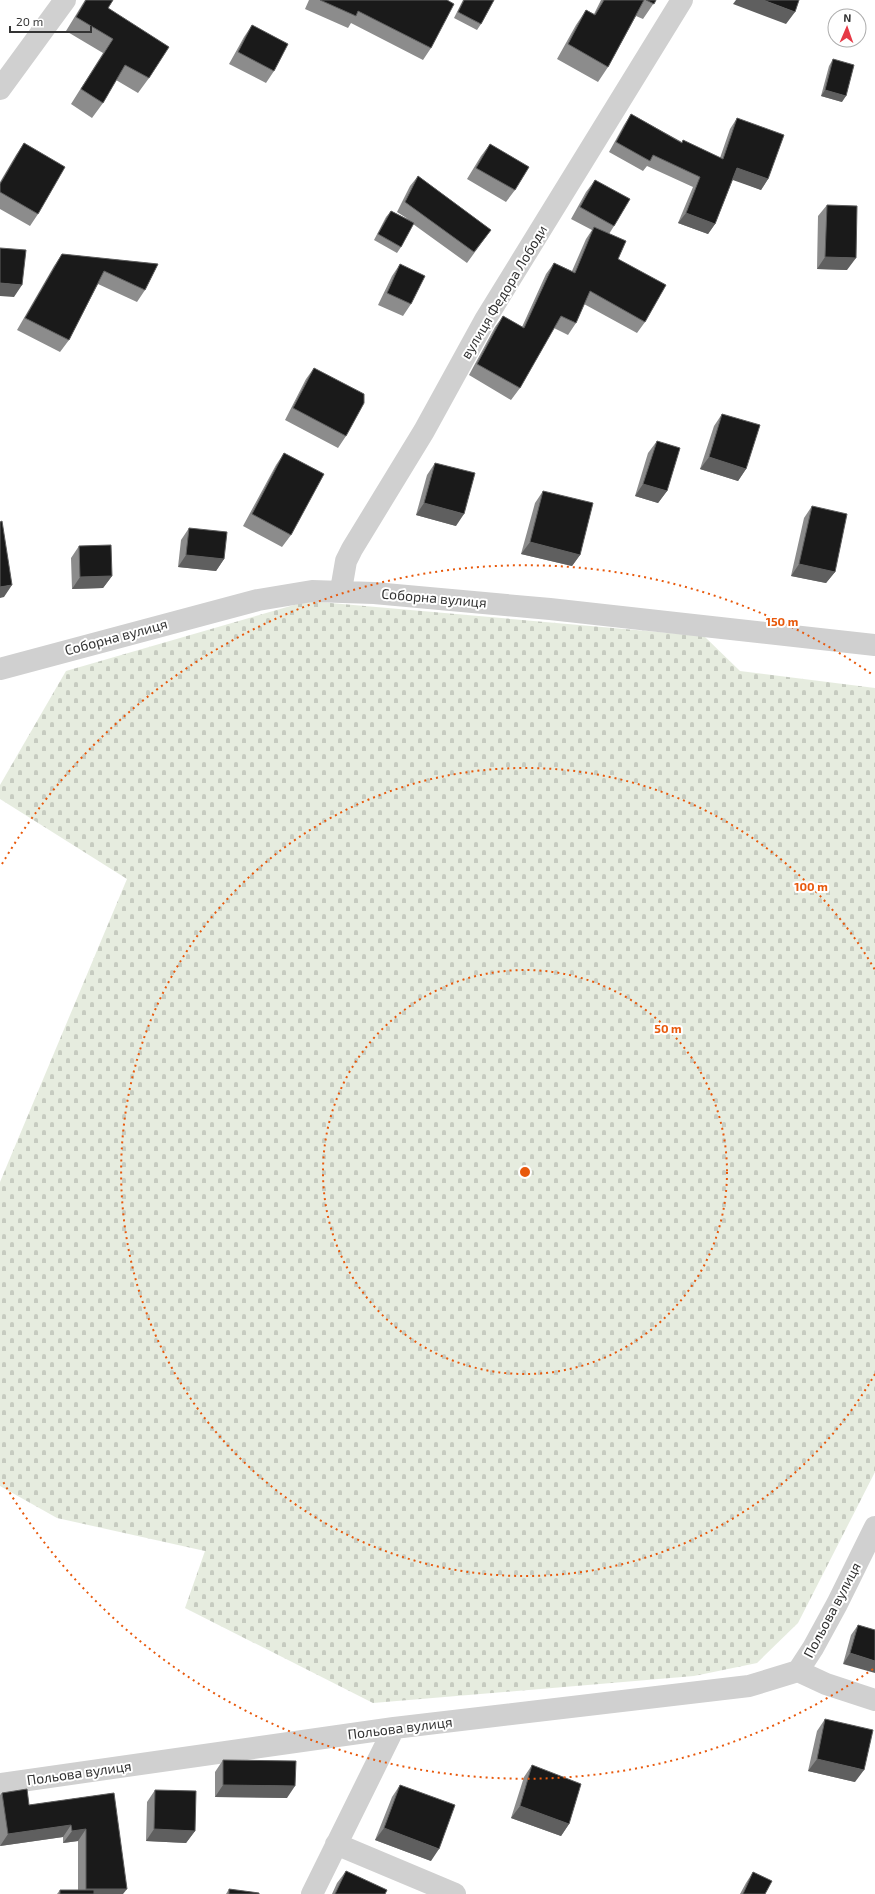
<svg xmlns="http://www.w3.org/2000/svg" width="875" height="1894" font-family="'Exo 2',sans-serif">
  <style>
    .cemetery { fill: url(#cemetery-stones) }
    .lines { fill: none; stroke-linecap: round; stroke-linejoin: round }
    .street { stroke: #d0d0d0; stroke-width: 22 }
    .wall { fill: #8c8c8c }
    .shaded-wall { fill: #5f5f5f }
    .building { fill: #1a1a1a; stroke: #5f5f5f }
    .ring { fill: none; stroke: #e8590c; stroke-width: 2; stroke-dasharray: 2 4 }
    .labels { text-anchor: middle; stroke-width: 4; stroke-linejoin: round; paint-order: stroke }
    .street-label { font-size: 14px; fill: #333; stroke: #fff }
    .centre { fill: #e8590c; stroke: #fff; stroke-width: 2 }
    .ring-label { font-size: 12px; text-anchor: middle; font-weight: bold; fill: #e8590c; stroke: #fff; stroke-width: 4; stroke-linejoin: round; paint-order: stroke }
  </style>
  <defs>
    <pattern id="cemetery-stones" width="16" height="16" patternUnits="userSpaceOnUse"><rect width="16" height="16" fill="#e6ecdf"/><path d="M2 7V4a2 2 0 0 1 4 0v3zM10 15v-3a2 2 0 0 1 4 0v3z" fill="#c6cbc0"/></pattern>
  </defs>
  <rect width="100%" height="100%" fill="#fff"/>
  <path class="cemetery" d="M308 601 704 636 740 671 875 688V1472L798 1623 757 1663 694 1676 373 1703 185 1608 205 1551 57 1518 0 1486V1182L127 879 0 799V785L66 671Z"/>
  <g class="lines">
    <path class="street" d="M0 89 65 0
      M341 590 346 561 352 549 424 431 485 320 682 0
      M0 669 258 600 312 591 374 593 550 609 875 645
      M798 1671 826 1684 875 1700
      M0 1784 394 1728 749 1686 798 1671 813 1648 837 1604 875 1527
      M336 1844 455 1894
      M312 1894 394 1728"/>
  </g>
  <path class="wall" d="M85 0H113L108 8 149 78 138 93 116 80 103 103 92 118 71 104 103 53 66 31Z
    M309 0H447L431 48 423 60 351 23 348 28 305 9Z
    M463 0H494L481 24 477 30 454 18Z
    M601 0H656L643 19 636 16 608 67 598 82 557 59 576 25 586 10 594 14Z
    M252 25 274 71 266 83 229 64 244 37Z
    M833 59 842 102 821 96 829 66Z
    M631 114 682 142 683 140 720 158 730 129 737 118 768 179 761 190 733 179 715 224 708 234 678 223 693 187 647 166 643 171 609 152 624 125Z
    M24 143 38 214 30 226 0 209V182L16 155Z
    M490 144 515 190 506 202 467 179 481 156Z
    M418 176 491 230 467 263 413 224 401 247 397 253 374 240 386 217 391 211 408 219 397 212 410 186Z
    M595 180 614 226 609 234 618 259 645 322 637 333 584 304 576 323 568 335 554 328 520 388 511 400 469 375 495 327 503 316 522 327 546 274 554 263 572 271 586 239 592 230 571 219 586 192Z
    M827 205 847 270 817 269 818 216Z
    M62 254 158 264 145 290 137 302 98 284 69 340 60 352 17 330 54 266Z
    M400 264 411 304 403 316 378 305 392 276Z
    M314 368 346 436 338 448 285 420 306 379Z
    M722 414 746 469 738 481 700 469 714 426Z
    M657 441 667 491 658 503 635 496 648 453Z
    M284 453 291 535 282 547 243 526 276 465Z
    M435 463 456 526 416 515 427 475Z
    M543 491 580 555 572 566 521 554 535 503Z
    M812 506 835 572 826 583 791 576 804 518Z
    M189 528 224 559 216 571 178 567 181 540Z
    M79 546 112 576 103 588 72 589 71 558Z
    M858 1625 875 1630 843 1664 851 1635Z
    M825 1719 855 1782 808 1771 817 1731Z
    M223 1760 287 1798 215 1797V1772Z
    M532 1765 569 1824 561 1836 511 1818 524 1777Z
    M400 1785 431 1861 375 1840 392 1797Z
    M155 1790 195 1831 186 1843 146 1841 147 1802Z
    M2 1793 29 1805 114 1793 123 1894H57L60 1890H78V1841L63 1843V1837L0 1846V1795Z
    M346 1871 385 1894H332L337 1883Z
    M753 1872 765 1894H740L746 1883Z
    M229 1889 259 1894H226Z"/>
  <path class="shaded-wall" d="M736 0H763L795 12 786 24 733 4Z
    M825 90 846 96 842 102 821 96Z
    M737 168 768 179 761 190 730 179Z
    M686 213 715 224 708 234 678 223Z
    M825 257 856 258 847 270 817 269Z
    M0 283 22 285 14 297 0 296Z
    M709 457 746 469 738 481 700 469Z
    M643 484 667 491 658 503 635 496Z
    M424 503 464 514 456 526 416 515Z
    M530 542 580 555 572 566 521 554Z
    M186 555 224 559 216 571 178 567Z
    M799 564 835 572 826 583 791 576Z
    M112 576 103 588 72 589 80 577Z
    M12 585 4 597 0 598V587Z
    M850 1653 875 1661V1673L843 1664Z
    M817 1759 864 1770 855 1782 808 1771Z
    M223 1785 295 1786 287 1798 215 1797Z
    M520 1806 569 1824 561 1836 511 1818Z
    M71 1825 63 1837 0 1846 8 1834Z
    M384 1828 439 1849 431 1861 375 1840Z
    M86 1829 78 1841 63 1843 72 1831Z
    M154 1829 195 1831 186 1843 146 1841Z
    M86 1889H127L123 1894H82Z"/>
  <path class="building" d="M86 0H113L108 8 169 47 149 78 125 65 103 103 81 89 113 39 76 17Z
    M320 0H447L454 4 431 48 358 11 356 16Z
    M464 0H494L481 24 458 12Z
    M604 0H644L608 67 568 44 586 10 595 15Z
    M646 0H656L654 4Z
    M763 0H799L795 12Z
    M252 25 288 44 274 71 238 52Z
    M833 59 854 65 846 96 825 90Z
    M631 114 682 143 683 140 723 159 737 118 784 135 768 179 737 168 715 224 686 213 700 177 653 155 650 161 616 142Z
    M24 143 65 167 38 214 0 192V184Z
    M490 144 529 167 515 190 476 168Z
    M418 176 491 230 474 252 405 202Z
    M595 180 630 199 614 226 580 207Z
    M827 205 857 206 856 258 825 257Z
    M391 211 414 223 401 247 378 234Z
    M594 227 626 241 618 259 666 285 645 322 590 291 576 323 561 316 520 388 477 364 503 316 524 328 554 263 575 273Z
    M0 248 26 250 22 285 0 283Z
    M62 254 158 264 145 290 104 271 69 340 25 318Z
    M400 264 425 276 411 304 387 293Z
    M314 368 364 394V403L346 436 293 408Z
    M722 414 760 425 746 469 709 457Z
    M657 441 680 448 667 491 643 484Z
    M284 453 324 474 291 535 252 514Z
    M435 463 475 473 464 514 424 503Z
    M543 491 593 503 580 555 530 542Z
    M812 506 847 514 835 572 799 564Z
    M2 521 12 585 0 587V522Z
    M189 528 227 532 224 559 186 555Z
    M111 545 112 576 80 577 79 546Z
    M858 1625 875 1630V1661L850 1653Z
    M825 1719 873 1730 864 1770 817 1759Z
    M223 1760 296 1761 295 1786 223 1785Z
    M532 1765 581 1784 569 1824 520 1806Z
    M400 1785 455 1805 439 1849 384 1828Z
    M27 1789 29 1805 114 1793 127 1889H86V1829L72 1831 71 1825 8 1834 2 1793Z
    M155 1790 196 1791 195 1831 154 1829Z
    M346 1871 387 1890 385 1894H335Z
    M753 1872 772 1881 765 1894H743Z
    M229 1889 259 1893V1894H229Z
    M60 1890H94V1894H60Z"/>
  <g class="ring">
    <circle cx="525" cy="1172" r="202"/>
    <path d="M875 1374A404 404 0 1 1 875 970"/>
    <path d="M873 1669A607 607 0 0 1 2 1480M2 864A607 607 0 0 1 873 675"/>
  </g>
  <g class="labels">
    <g class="street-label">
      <text transform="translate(504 292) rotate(-59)" y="5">вулиця Федора Лободи</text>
      <text transform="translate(434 598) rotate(5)" y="5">Соборна вулиця</text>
      <text transform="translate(116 637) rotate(-15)" y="5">Соборна вулиця</text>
      <text transform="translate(832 1610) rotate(-62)" y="5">Польова вулиця</text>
      <text transform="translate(400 1728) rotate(-7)" y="5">Польова вулиця</text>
      <text transform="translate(79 1773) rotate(-8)" y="5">Польова вулиця</text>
    </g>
  </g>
  <circle cx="525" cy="1172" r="6" class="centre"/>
  <g class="ring-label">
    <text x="782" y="626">150 m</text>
    <text x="811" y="891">100 m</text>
    <text x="668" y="1033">50 m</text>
  </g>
  <g transform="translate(847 28) rotate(2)"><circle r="19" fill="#ffffff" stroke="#adadad"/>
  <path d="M0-3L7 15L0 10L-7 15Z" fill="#e63946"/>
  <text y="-6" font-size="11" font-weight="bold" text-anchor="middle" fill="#333333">N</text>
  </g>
  <path d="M10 26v6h81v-6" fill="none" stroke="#333333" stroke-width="2"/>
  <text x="16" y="26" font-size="12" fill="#333333" stroke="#ffffff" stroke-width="3" paint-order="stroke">20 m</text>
</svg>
